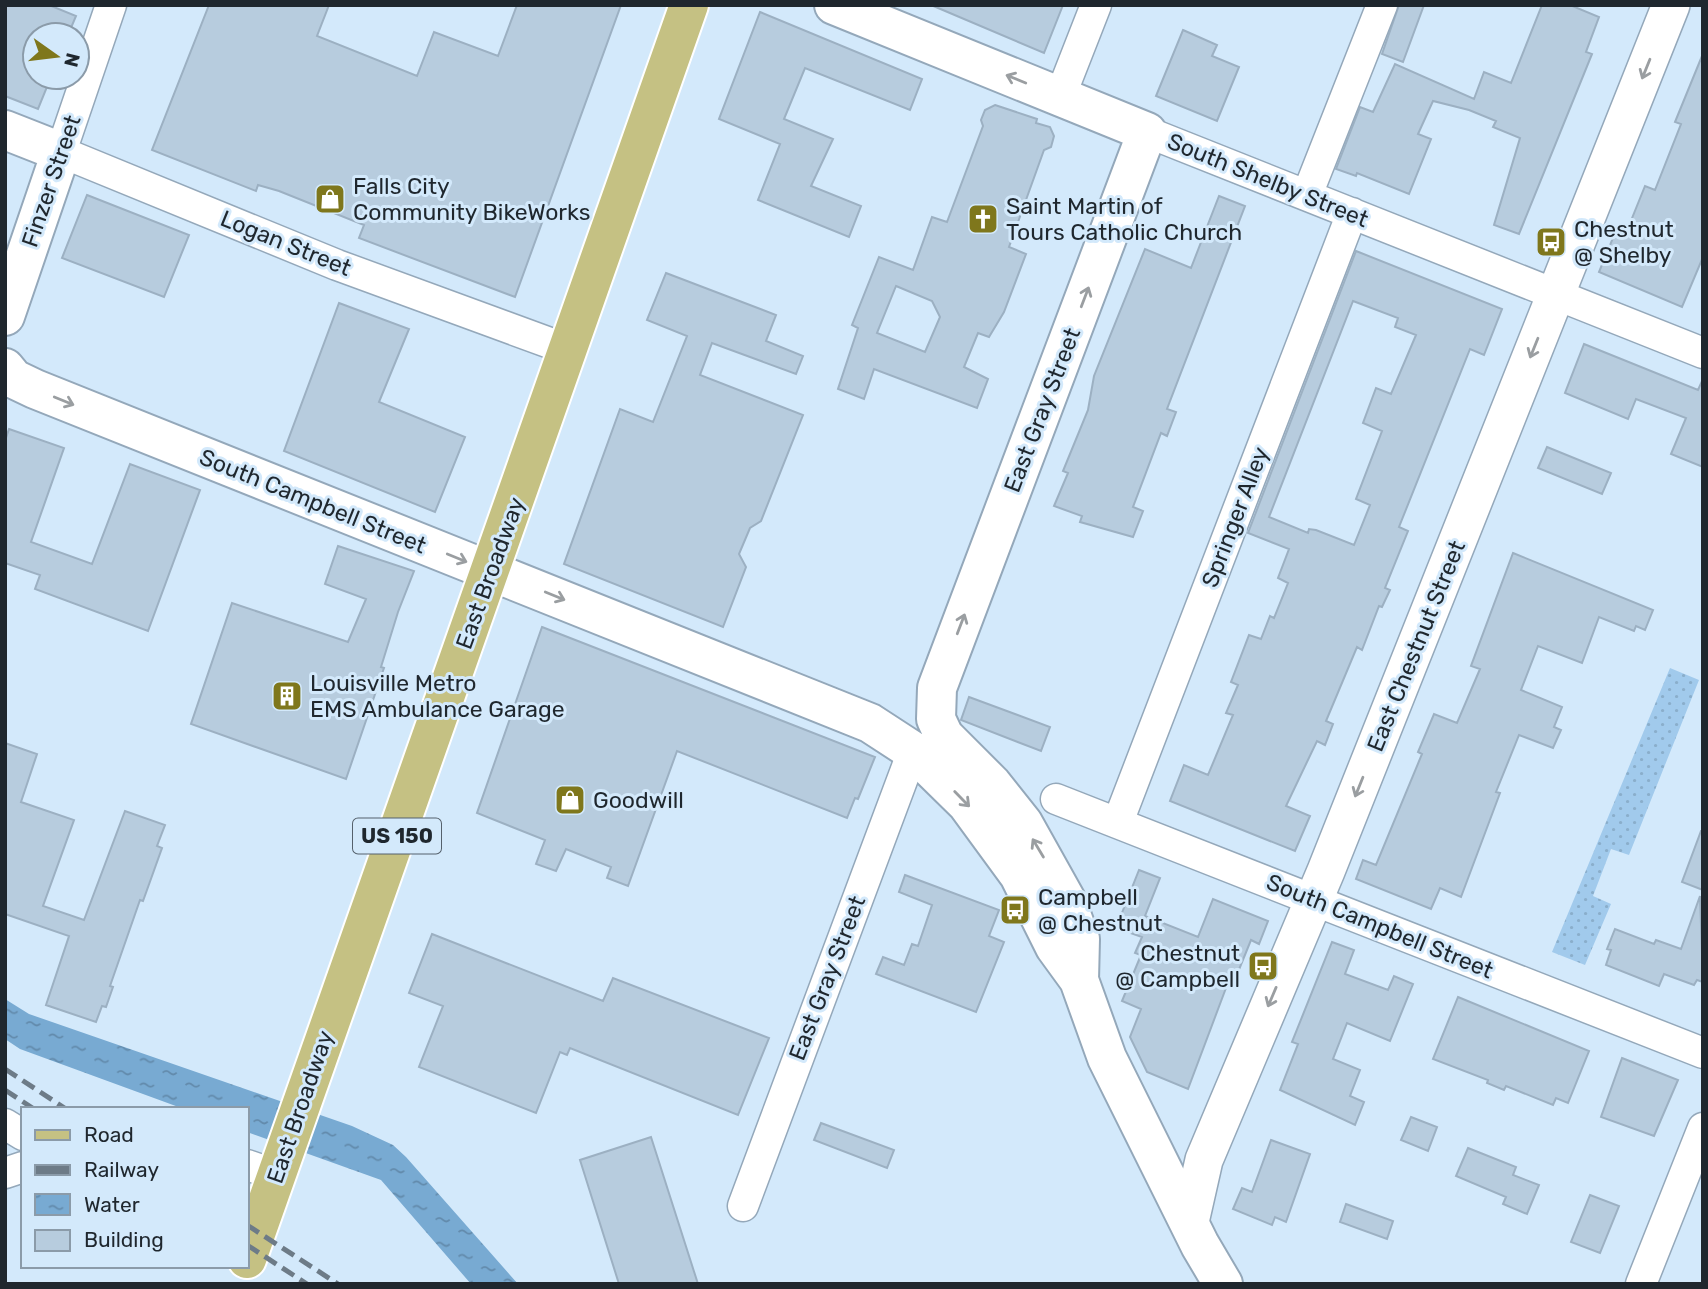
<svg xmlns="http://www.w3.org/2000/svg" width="1708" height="1289" font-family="Rubik,sans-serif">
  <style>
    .grass { fill: url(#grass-dots) }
    .water { fill: url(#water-ripples) }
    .building { fill: #b7ccde; stroke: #9cb0c2; stroke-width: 2; fill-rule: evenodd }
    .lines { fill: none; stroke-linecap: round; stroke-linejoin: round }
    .minor-casing { stroke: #94a8ba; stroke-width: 33 }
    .tertiary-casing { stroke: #94a8ba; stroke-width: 40 }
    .secondary-casing { stroke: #94a8ba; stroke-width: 42 }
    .primary-casing { stroke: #fff; stroke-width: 42 }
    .minor { stroke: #fff; stroke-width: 30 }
    .tertiary { stroke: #fff; stroke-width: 37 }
    .secondary { stroke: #fff; stroke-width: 38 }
    .primary { stroke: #c5c183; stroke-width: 38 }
    .rail { stroke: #6d7b87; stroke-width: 5; stroke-dasharray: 14 7; stroke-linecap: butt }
    .oneway { stroke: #9a9ea1 }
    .labels { text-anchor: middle; stroke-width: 6; stroke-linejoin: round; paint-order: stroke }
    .shield { fill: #d3e9fb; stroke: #55616c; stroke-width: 2 }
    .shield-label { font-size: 21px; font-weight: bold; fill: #1f272e }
    .street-label { font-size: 23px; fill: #1f272e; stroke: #d3e9fb }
    .poi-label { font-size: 23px; fill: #1f272e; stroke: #d3e9fb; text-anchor: start }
  </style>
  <defs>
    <pattern id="grass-dots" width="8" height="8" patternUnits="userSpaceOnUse" patternTransform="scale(1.75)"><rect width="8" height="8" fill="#a1caec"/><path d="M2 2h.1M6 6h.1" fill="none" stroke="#8aaecb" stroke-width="1.8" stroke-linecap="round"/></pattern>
    <pattern id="water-ripples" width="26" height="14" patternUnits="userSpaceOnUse" patternTransform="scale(1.75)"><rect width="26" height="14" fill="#78aad2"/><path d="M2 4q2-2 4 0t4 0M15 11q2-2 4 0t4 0" fill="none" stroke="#628aab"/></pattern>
  </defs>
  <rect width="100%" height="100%" fill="#d3e9fb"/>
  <path class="grass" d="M1670 668 1699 680 1629 855 1611 849 1593 896 1611 904 1585 965 1552 952Z"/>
  <path class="water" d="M5 999 29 1014 352 1126 393 1145 406 1157 518 1284H471L381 1180 247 1132V1109H184L20 1049 5 1039Z"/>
  <path class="building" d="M5 5H49L76 16 68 35H35V77H51L38 109 5 96Z
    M209 5H329L317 36 417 76 434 32 498 56 517 5H621L515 297 359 238 364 225 279 191 258 185 256 191 152 150Z
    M931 5H1063L1044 53Z
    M1399 5H1424L1403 62 1382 54Z
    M1542 5H1570L1599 17 1586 52 1592 54 1519 234 1494 225 1520 138 1493 127 1496 121 1469 110 1433 101 1418 134 1431 139 1409 194 1357 173 1356 176 1336 169 1360 107 1373 112 1395 64 1474 99 1484 72 1511 83Z
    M760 12 922 79 910 110 805 68 784 119 833 139 811 186 861 206 849 237 758 200 780 144 719 119Z
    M1183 30 1217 45 1212 56 1239 67 1217 121 1156 96Z
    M1702 56 1703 257 1682 307 1599 272 1615 233 1624 238 1645 186 1655 190 1681 124 1675 122Z
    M995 105 1037 119 1036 123 1050 127 1054 136 1051 147 1044 150 1009 247 1026 254 1004 312 989 337 978 333 964 367 988 379 977 408 874 369 864 399 838 389 858 328 852 325 879 257 913 270 932 217 947 222 983 126 981 120 985 110ZM896 286 932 301 940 317 925 352 877 333Z
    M87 195 189 235 164 297 62 258Z
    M1219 196 1245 206 1167 409 1176 412 1167 436 1161 433 1133 507 1143 511 1133 537 1080 522 1082 516 1054 506 1068 473 1063 471 1088 410 1094 376 1145 249 1191 268Z
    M1356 251 1502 309 1484 355 1470 349 1399 527 1408 531 1385 588 1390 590 1382 607 1379 606 1362 650 1357 647 1326 721 1333 724 1325 745 1317 741 1286 806 1310 816 1295 851 1170 801 1184 765 1208 775 1233 715 1226 713 1238 685 1231 682 1249 635 1261 639 1270 616 1274 618 1288 583 1278 578 1289 549 1248 533ZM1353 301 1398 318 1395 327 1416 335 1391 394 1376 388 1363 423 1382 431 1356 499 1370 505 1354 545 1316 530 1309 529 1308 533 1269 517Z
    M666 273 776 315 766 341 803 356 796 374 712 343 700 375 803 415 761 521 750 528 739 554 746 567 723 627 564 564 620 409 653 422 687 336 647 320Z
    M339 303 409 329 379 402 465 437 435 512 284 451Z
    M1584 344 1698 390 1703 379V467L1671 454 1686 418 1636 399 1628 419 1565 393Z
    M9 429 64 448 31 542 92 564 130 464 200 490 148 631 35 589 40 575 5 563V441Z
    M1547 447 1611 473 1602 494 1538 468Z
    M338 546 414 571 398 612 381 667 384 668 346 779 191 724 232 603 348 642 366 599 325 584Z
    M1513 553 1653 610 1645 630 1636 626 1634 631 1599 617 1582 663 1538 646 1521 690 1562 707 1554 727 1561 730 1553 748 1519 735 1496 792 1500 793 1461 897 1440 888 1431 909 1356 879 1363 860 1376 865 1422 754 1418 752 1434 714 1457 723 1480 669 1471 666Z
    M542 627 875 757 858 799 855 798 847 818 677 751 628 886 607 878 611 867 566 849 556 871 536 864 545 840 477 813Z
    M969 697 1050 727 1041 751 961 720Z
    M5 743 37 754 21 802 74 820 43 906 84 920 125 811 165 825 157 846 162 848 143 901 140 900 110 986 113 987 106 1007 102 1006 96 1022 46 1005 69 936 5 914Z
    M1701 831H1703V890L1682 882Z
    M1139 870 1160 878 1145 916 1198 937 1213 899 1268 921 1259 944 1251 940 1234 982 1229 980 1188 1089 1147 1072 1130 1037 1141 1009 1122 1001 1141 955 1135 953 1142 937 1116 928Z
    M905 875 999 910 989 936 1004 942 976 1012 876 974 883 957 904 965 912 944 918 946 932 905 899 892Z
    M1700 896 1703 982 1697 980 1694 985 1664 974 1659 986 1606 965 1611 950 1607 949 1615 929 1654 944 1656 940 1681 949Z
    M432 934 603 1001 613 978 769 1038 738 1115 570 1048 567 1055 560 1052 536 1113 419 1067 443 1006 409 993Z
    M1332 942 1354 950 1345 974 1388 990 1394 976 1413 984 1390 1041 1347 1023 1333 1059 1360 1070 1350 1096 1364 1102 1355 1125 1280 1090 1298 1044 1292 1042Z
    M1458 997 1589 1051 1568 1103 1556 1098 1553 1105 1506 1086 1504 1090 1487 1083 1488 1080 1433 1059Z
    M1622 1058 1678 1080 1654 1136 1601 1117Z
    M1411 1117 1437 1127 1428 1151 1401 1140Z
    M821 1123 894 1150 887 1168 814 1140Z
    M651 1137 698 1284H619L580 1160Z
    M1271 1140 1310 1154 1286 1222 1275 1217 1272 1225 1233 1209 1242 1188 1252 1192Z
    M1468 1148 1516 1167 1513 1175 1539 1185 1527 1214 1503 1204 1506 1197 1456 1176Z
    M1590 1195 1619 1206 1600 1253 1571 1242Z
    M1346 1204 1393 1221 1387 1239 1340 1222Z"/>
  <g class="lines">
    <g class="minor-casing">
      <path id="minor" d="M111 5 61 152 337 265 569 350
        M1060 97 1096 5
        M1147 132 1703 353
        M1307 195 1382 5
        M1056 799 1703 1053
        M1118 822 1352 213
        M5 1124 23 1135
        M247 1165 276 1175
        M5 1173 23 1167
        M743 1206 913 751
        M1641 1284 1703 1128"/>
    </g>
    <g class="tertiary-casing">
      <path id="tertiary" d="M1190 1222 1204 1160 1326 871 1671 5"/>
    </g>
    <g class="secondary-casing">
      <path id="secondary" d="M834 5 1147 132 937 688 936 719 944 736 992 784 1023 823 1066 900 1080 939 1079 980
        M5 130 61 152 5 316
        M5 368 14 379 35 389 870 723 913 751 967 804 1019 875 1055 947 1079 980 1107 1058 1200 1245 1223 1284"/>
    </g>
    <g class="primary-casing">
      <path id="primary" d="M247 1259 689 5"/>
    </g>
    <use href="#minor" class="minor"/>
    <use href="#tertiary" class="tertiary"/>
    <use href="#secondary" class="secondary"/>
    <use href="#primary" class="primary"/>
    <path class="rail" d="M5 1069 66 1109
      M5 1090 34 1109
      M247 1225 338 1284
      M247 1245 307 1284"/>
  </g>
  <defs><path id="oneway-shaft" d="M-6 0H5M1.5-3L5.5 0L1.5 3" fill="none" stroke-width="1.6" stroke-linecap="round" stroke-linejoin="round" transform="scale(1.75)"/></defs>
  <g class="oneway">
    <use href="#oneway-shaft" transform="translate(1646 69) rotate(112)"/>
    <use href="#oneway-shaft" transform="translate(1016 79) rotate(-158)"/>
    <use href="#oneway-shaft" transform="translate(1085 297) rotate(-69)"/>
    <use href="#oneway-shaft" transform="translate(1534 348) rotate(112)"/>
    <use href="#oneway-shaft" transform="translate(64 401) rotate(22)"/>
    <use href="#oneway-shaft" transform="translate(457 558) rotate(22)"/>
    <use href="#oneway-shaft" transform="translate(555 596) rotate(22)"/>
    <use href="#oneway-shaft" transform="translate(961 624) rotate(-69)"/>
    <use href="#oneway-shaft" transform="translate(1359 787) rotate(112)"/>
    <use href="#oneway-shaft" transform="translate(962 799) rotate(46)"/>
    <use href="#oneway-shaft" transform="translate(1038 848) rotate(-121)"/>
    <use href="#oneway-shaft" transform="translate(1272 997) rotate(113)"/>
  </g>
  <defs>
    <g id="shop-square" transform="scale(1.575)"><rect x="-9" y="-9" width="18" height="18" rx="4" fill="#7f771c" stroke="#d3e9fb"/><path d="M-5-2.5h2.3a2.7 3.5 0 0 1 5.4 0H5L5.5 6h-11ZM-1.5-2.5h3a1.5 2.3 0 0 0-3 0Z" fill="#fff"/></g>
    <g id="church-square" transform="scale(1.575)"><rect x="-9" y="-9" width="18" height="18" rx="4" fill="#7f771c" stroke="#d3e9fb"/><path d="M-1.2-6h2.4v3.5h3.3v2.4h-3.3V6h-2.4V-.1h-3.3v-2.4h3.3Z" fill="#fff"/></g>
    <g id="bus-square" transform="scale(1.575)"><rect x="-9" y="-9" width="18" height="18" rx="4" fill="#7f771c" stroke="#d3e9fb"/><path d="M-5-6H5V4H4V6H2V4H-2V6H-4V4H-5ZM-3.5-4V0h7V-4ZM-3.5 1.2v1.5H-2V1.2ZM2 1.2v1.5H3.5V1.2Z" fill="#fff"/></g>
    <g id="building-square" transform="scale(1.575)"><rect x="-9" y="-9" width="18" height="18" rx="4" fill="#7f771c" stroke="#d3e9fb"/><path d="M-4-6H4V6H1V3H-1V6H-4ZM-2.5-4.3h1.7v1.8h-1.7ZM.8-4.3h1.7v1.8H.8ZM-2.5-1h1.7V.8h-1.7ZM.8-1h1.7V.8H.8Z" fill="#fff"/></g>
  </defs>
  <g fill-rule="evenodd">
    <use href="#shop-square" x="330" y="199"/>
    <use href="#church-square" x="983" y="219"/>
    <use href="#bus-square" x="1551" y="242"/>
    <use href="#building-square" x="287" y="696"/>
    <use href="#shop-square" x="570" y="800"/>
    <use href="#bus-square" x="1015" y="910"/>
    <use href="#bus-square" x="1263" y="966"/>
  </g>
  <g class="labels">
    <rect class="shield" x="353" y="818.5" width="88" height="35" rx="5"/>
    <g class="shield-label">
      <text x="397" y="843">US 150</text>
    </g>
    <g class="street-label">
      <text transform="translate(1268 180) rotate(22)" y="8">South Shelby Street</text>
      <text transform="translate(51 181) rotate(-71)" y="8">Finzer Street</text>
      <text transform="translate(286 243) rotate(22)" y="8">Logan Street</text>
      <text transform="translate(1042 410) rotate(-69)" y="8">East Gray Street</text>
      <text transform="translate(313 501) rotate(22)" y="8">South Campbell Street</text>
      <text transform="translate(1235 517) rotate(-69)" y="8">Springer Alley</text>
      <text transform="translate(490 573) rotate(-70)" y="8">East Broadway</text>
      <text transform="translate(1416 646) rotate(-68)" y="8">East Chestnut Street</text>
      <text transform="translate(1380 926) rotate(22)" y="8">South Campbell Street</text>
      <text transform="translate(827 978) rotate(-69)" y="8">East Gray Street</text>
      <text transform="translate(300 1107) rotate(-71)" y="8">East Broadway</text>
    </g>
    <g class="poi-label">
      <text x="353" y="194">Falls City<tspan x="353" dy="26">Community BikeWorks</tspan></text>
      <text x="1006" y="214">Saint Martin of<tspan x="1006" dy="26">Tours Catholic Church</tspan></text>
      <text x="1574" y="237">Chestnut<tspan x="1574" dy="26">@ Shelby</tspan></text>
      <text x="310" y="691">Louisville Metro<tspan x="310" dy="26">EMS Ambulance Garage</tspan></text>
      <text x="593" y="808">Goodwill</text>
      <text x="1038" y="905">Campbell<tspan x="1038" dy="26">@ Chestnut</tspan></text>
      <text x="1240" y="961" text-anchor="end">Chestnut<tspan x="1240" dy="26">@ Campbell</tspan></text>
    </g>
  </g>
  <rect width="1708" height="1289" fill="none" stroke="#1f272e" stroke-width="14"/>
  <rect x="21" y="1107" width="228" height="161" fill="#d3e9fb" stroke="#8b9ba9" stroke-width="2"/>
  <rect x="35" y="1130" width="35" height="10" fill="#c5c183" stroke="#8b9ba9" stroke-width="2"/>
  <text x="84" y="1142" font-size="21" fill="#1f272e">Road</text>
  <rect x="35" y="1165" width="35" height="10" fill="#6d7b87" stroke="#8b9ba9" stroke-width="2"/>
  <text x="84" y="1177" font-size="21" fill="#1f272e">Railway</text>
  <rect x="35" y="1194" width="35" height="21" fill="url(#water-ripples)" stroke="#8b9ba9" stroke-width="2"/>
  <text x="84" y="1212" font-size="21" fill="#1f272e">Water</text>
  <rect x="35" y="1230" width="35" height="21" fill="#b7ccde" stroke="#8b9ba9" stroke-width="2"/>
  <text x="84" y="1247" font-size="21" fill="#1f272e">Building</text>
  <g transform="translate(56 56) rotate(104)"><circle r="33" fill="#d3e9fb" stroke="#8b9ba9" stroke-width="2"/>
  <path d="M0-5L12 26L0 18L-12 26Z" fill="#7f771c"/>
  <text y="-10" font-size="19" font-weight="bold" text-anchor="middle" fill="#1f272e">N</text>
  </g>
</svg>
